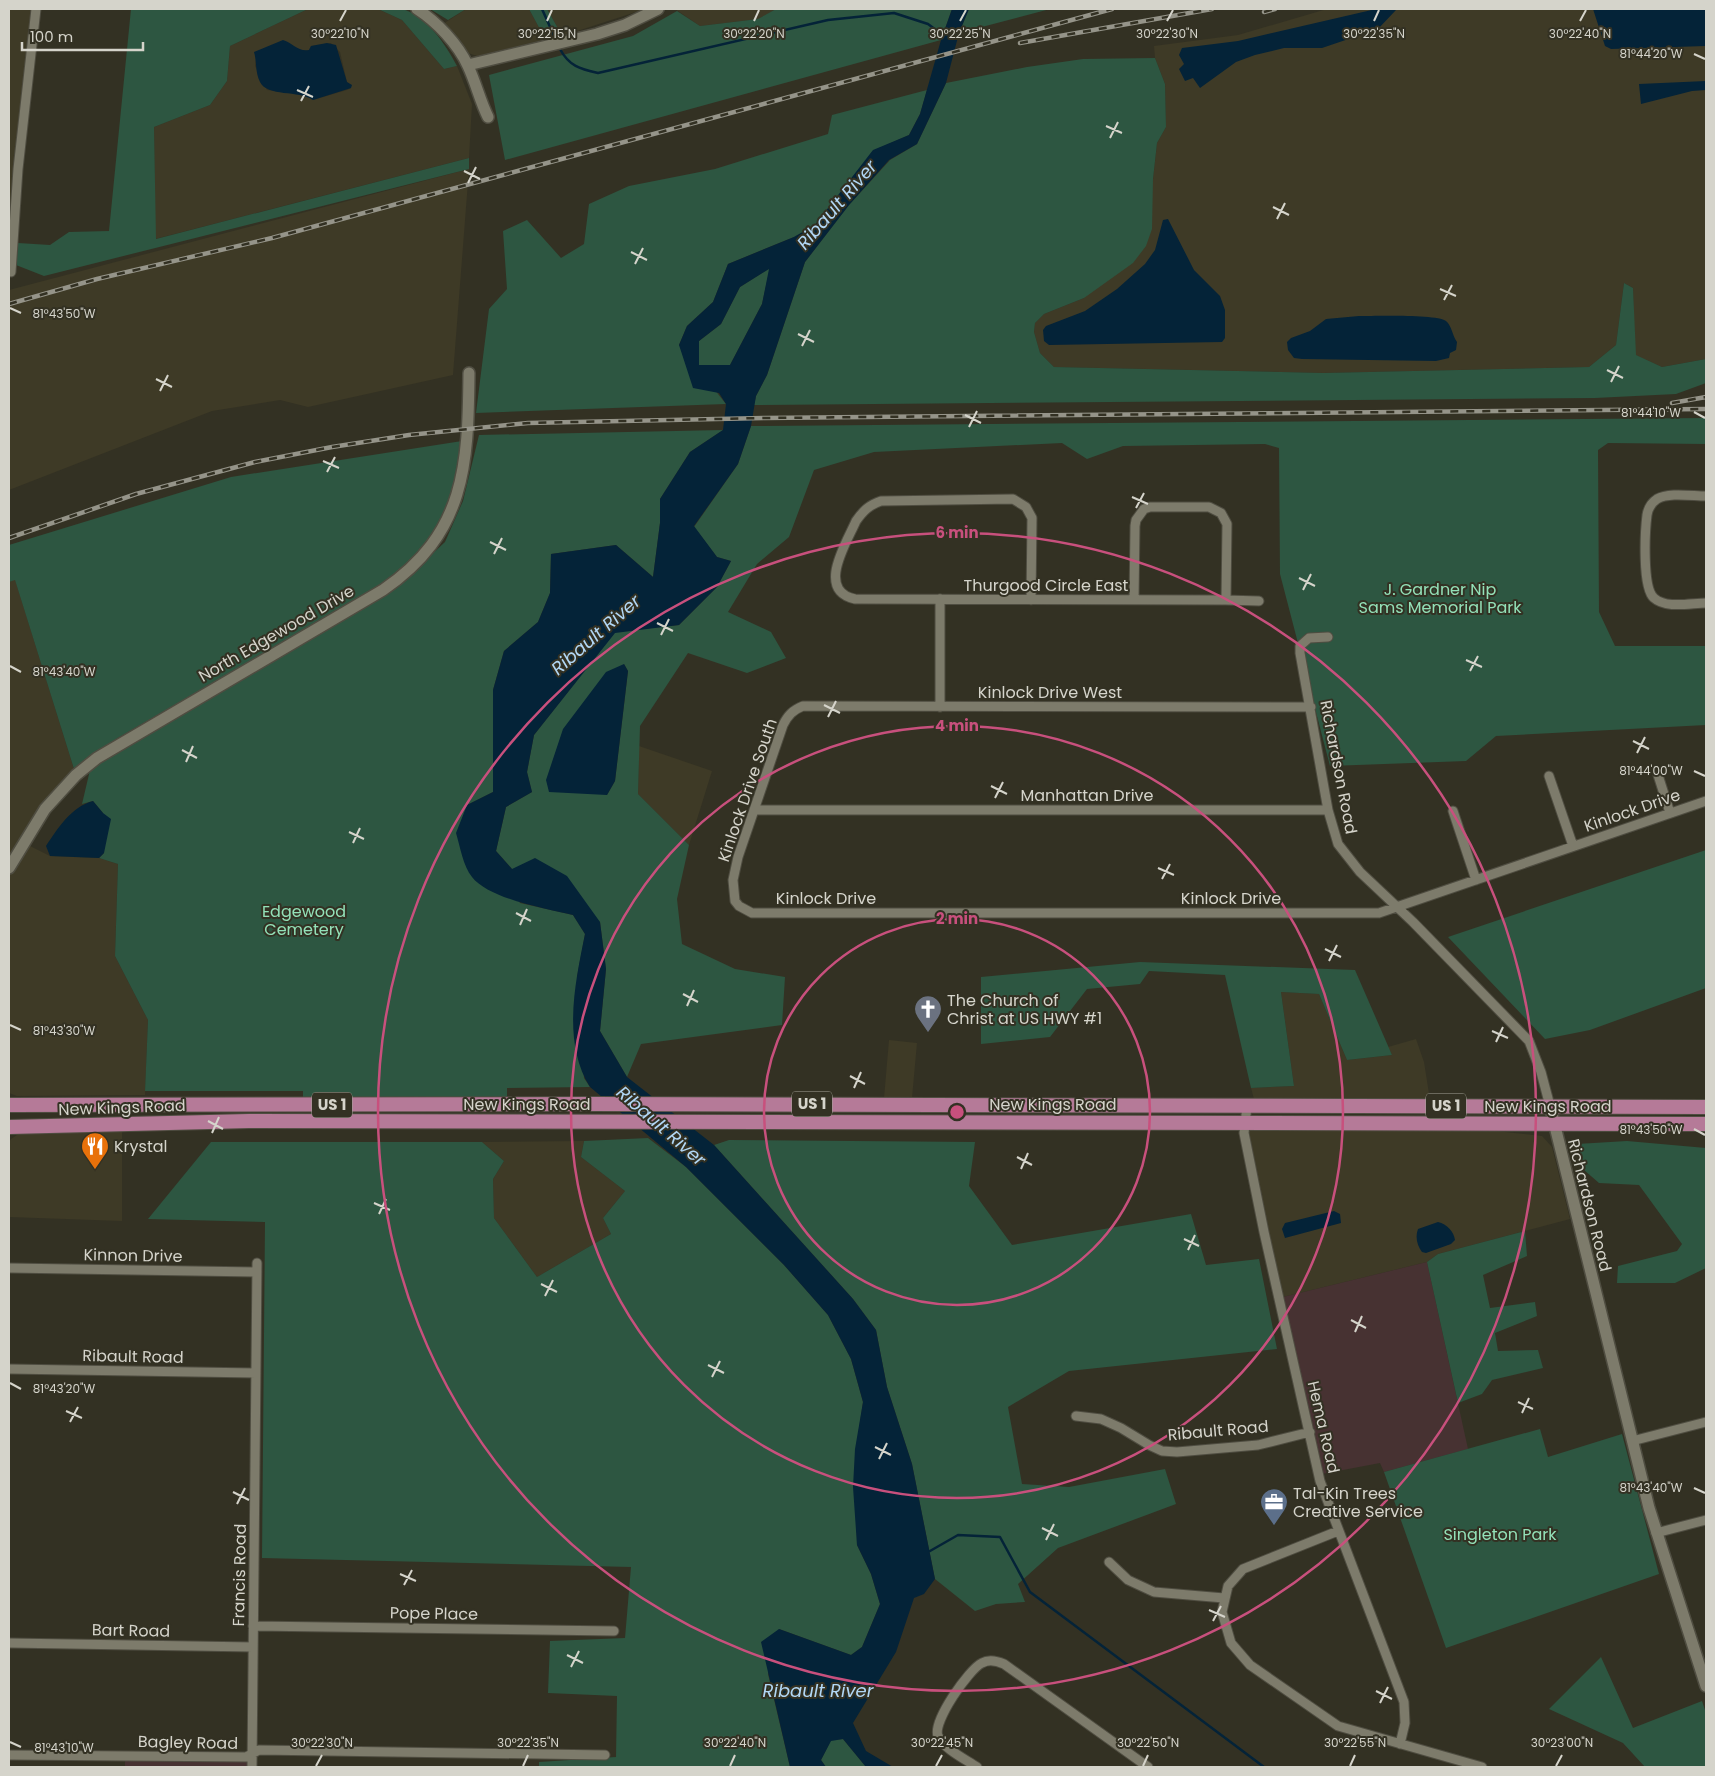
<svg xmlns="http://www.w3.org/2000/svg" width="1715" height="1776" font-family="Poppins,sans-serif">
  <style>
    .built { fill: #3e3a26; fill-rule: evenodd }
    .education { fill: #473232 }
    .green { fill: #2d5641; fill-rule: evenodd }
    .water { fill: #042338; fill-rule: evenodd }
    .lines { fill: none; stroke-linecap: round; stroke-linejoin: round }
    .stream { stroke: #042338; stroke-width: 2.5 }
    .minor-casing { stroke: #4f4d41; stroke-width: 11 }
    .tertiary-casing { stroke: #4f4d41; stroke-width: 14 }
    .trunk-casing { stroke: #4f4d41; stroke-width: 16 }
    .minor { stroke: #7d7b6b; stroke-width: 9 }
    .tertiary { stroke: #7d7b6b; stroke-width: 11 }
    .trunk { stroke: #b57a98; stroke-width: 14 }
    .rail-casing { stroke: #959489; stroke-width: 4.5 }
    .rail { stroke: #333123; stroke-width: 2.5; stroke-dasharray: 8; stroke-linecap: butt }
    .ticks { fill: none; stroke: #d5d4cb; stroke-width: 2 }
    .ring { fill: none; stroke: #c8507d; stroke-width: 2.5 }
    .labels { text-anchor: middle; stroke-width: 4; stroke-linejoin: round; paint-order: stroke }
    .shield { fill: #333123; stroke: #a4a399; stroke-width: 1 }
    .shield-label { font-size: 15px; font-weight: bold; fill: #d5d4cb }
    .street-label { font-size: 16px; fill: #d5d4cb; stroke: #333123 }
    .park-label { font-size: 16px; fill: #93e1b8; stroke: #333123 }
    .poi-label { font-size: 16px; fill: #d5d4cb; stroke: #333123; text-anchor: start }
    .water-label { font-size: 18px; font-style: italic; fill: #b1d7f5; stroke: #333123 }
    .ticks-label { font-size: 12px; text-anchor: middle; fill: #d5d4cb; stroke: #333123; stroke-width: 4; stroke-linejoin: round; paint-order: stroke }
    .centre { fill: #c8507d; stroke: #333123; stroke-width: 2.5 }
    .ring-label { font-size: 15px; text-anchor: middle; font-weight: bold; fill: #c8507d; stroke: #333123; stroke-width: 4; stroke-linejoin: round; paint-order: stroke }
  </style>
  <rect width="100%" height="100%" fill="#333123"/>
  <path class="built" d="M9 9H33L11 243H18L15 275 9 276Z
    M308 9H378L402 20 444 69 457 66 472 104 469 158 155 239 154 127 210 105 227 81 230 46ZM331 43 340 52 347 82 351 88 347 90 313 100 305 94 267 90 255 66 256 58 296 48 303 51 309 50 311 46Z
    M466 9H529L543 35V40L477 56 468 53 443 24Z
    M547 9H645L565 35 559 30Z
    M675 9H776L759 19 700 26Z
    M1327 9H1706V359L1662 367 1635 355 1633 288 1624 283 1616 345 1589 367 1323 373 1054 367 1040 353 1034 332 1035 323 1044 314 1084 298 1153 179 1157 143 1166 127 1165 84 1155 58 1154 46 1238 35Z
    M469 169 453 375 308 407 280 400 212 411 9 490V290Z
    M15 579 74 769 51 793 28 824 9 858V582Z
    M639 746 712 771 689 845 638 794Z
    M28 845 50 856 99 858 118 864 115 956 148 1020 145 1095 17 1096 9 1093V875Z
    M1281 992 1319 994 1347 1060 1392 1055 1388 1047 1416 1039 1424 1062 1430 1100 1254 1099 1251 1088 1294 1086Z
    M889 1040 917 1043 912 1098H884Z
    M1247 1129H1478L1542 1136 1552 1147 1570 1219 1438 1254 1427 1262 1283 1297Z
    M122 1131V1221L9 1217V1142L11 1139 20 1133Z
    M584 1141 581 1157 625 1191 603 1218 611 1234 537 1277 494 1218 493 1179 504 1161 482 1142Z"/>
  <path class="education" d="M1427 1262 1468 1449 1384 1472 1380 1463 1322 1474 1283 1297Z
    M125 1759 248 1761V1767H125Z"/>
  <path class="green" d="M131 9H308L230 46 227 81 210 105 154 127 156 239 469 158V169L44 276 16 265 18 243 50 245 69 232 109 231Z
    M378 9C385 9 395 7 402 9 427 16 446 45 457 66L444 69 402 20Z
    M430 9H466L448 20Z
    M529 9H547L559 30 543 35Z
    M776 9H952L941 40 505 160 489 75 633 36 677 11 700 26 758 19Z
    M969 9H1050L959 33Z
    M1155 58 1165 84 1166 127 1157 143 1153 179 1152 229 1146 246 1133 263 1084 298 1044 314 1035 323 1034 332 1040 353 1054 367 1323 373 1589 367 1616 345 1624 283 1633 288 1636 355 1662 367 1706 359V383L1676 394 1595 398 754 405 756 396 767 375 805 262 849 205 890 160 917 144 946 83 1027 67 1083 59Z
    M927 90 920 114 909 135 873 151 815 225 794 237 728 264 713 302 687 326 679 345 726 404 476 413 489 309 507 289 503 231 527 220 561 258 584 244 589 204 629 186 715 169 828 134 832 115Z
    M770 268 762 304 730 365H699V341L721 324 740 287Z
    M1706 418V444L1608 443 1598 450 1599 612 1615 646H1706V725L1496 736 1466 761 1330 766 1280 574 1279 448 1265 444 1123 446 1087 459 1062 443 874 452 814 470 789 537 757 564 728 612 771 632 786 658 747 673 688 653 640 726 638 794 689 845 677 899 682 944 735 969 785 977 782 1025 641 1044 627 1077 600 1031 606 969 600 922 512 869 496 851 506 807 532 792 527 772 534 735 615 632 679 625 717 587 731 561 717 557 694 527 738 464 751 426ZM624 664 628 671 615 781 607 795Z
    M723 430 690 452 660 499V523L653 577 616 545 551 554 550 593 538 622 504 651 493 690V792L467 805 520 903 573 915 585 934 577 977 584 1078 590 1087 507 1088V1099L303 1098V1091H145L148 1020 115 956 118 864 99 858 104 853 103 813 93 801 82 804 90 770 124 745 401 583 445 542 463 501 479 435Z
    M462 441C457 483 446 527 415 558 407 567 396 574 388 581L116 739 74 769 15 580 9 582V545L231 477Z
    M1706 850V988L1590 1030 1545 1039 1448 937Z
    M1140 962 1355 970 1392 1055 1347 1060 1319 994 1281 992 1294 1086 1251 1088 1225 975 1149 971 1140 984 1087 989 1050 1037 981 1044V977Z
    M648 1138 686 1167 784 1265 828 1315 851 1359 863 1402 856 1449 857 1545 871 1574 880 1604 862 1647 851 1655 779 1629 768 1674 790 1767H539V1762L616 1757 617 1696 548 1693 550 1641 625 1638 631 1567 262 1558 265 1222 148 1219 211 1142H482L504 1161 493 1179 494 1218 537 1277 611 1234 603 1218 625 1191 581 1157 584 1141Z
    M729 1140 975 1142 969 1186 1012 1245 1191 1214 1206 1265 1259 1259 1277 1349 1069 1371 1008 1407 1022 1484 1069 1487 1165 1469 1176 1504 1058 1548 1018 1584 1025 1602 996 1604 975 1611 935 1579 912 1464 887 1387 876 1330 853 1299 714 1145Z
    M1627 1141 1706 1148V1268L1675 1283H1617L1618 1266 1677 1251 1682 1244 1639 1185 1599 1183 1584 1170 1577 1144Z
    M1525 1231 1527 1256 1483 1275 1490 1308 1535 1302 1537 1316 1495 1333 1498 1351 1538 1350 1543 1368 1492 1380 1482 1394 1458 1403 1427 1262 1438 1254Z
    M1540 1429 1548 1457 1622 1434 1659 1574 1446 1648 1384 1472Z
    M1601 1657 1633 1728 1702 1701 1706 1713V1767H1645L1623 1743 1549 1709Z
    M843 1739 866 1767H826L821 1760 831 1740Z"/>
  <path class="water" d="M952 9H969L959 33 946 83 917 144 889 160 849 205 805 262 767 375 756 396 751 426 738 464 694 526 717 557 731 561 717 587 679 625 615 633 534 735 527 772 532 792 506 807 496 851 512 869 535 858 567 876 600 922 606 969 600 1031 627 1077 714 1145 853 1299 876 1330 887 1387 912 1464 935 1579 924 1594 914 1598 896 1652 853 1723 866 1751 893 1767H866L843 1739 831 1741 821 1760 826 1767H790L761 1642 779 1629 851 1655 862 1647 880 1604 871 1574 857 1545 853 1487 855 1449 863 1402 851 1359 828 1315 784 1265 686 1167 590 1087C562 1042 575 983 585 934L573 915C547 909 489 899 472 877 463 866 460 846 456 833L467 805 493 792V690L504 651 538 622 550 593 551 554 616 545 653 577 660 523V499L690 452 723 430 726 404 719 393 693 388 679 345 687 326 713 302 728 264 794 237 815 225 873 150 909 135 920 114 941 40ZM769 269 762 304 730 365H699V341L721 324 740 287Z
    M1376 9 1396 10 1378 29 1322 48H1284L1255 55 1236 62 1200 88 1193 78 1185 81 1179 69 1184 64 1179 55 1182 48 1238 41Z
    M1593 9H1706V46L1611 49 1605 46Z
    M283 40C293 43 298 52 309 50L311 46 327 43 336 45 347 82 352 85 351 88 313 100C299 90 267 97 260 82 255 72 257 62 254 52Z
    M1706 81V90L1692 91 1641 104 1639 84Z
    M1168 219 1194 270 1220 296 1225 310V338L1222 342 1049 345 1044 341 1043 330 1046 326 1085 311 1117 289 1145 264 1155 250 1163 220Z
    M1359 316C1374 316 1437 314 1446 321 1452 326 1452 335 1457 342L1456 350 1450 353 1449 358 1436 361 1302 359 1294 358 1288 350 1287 342 1291 338 1310 331 1326 319Z
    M624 664 628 671 615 781 607 795 549 792 546 780 563 729 606 672Z
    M93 801 103 813 111 819 104 853 99 858 50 856 46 846C58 828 71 807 93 801Z
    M1334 1211 1340 1214 1341 1223 1285 1238 1282 1229 1285 1223Z
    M1438 1222C1447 1224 1454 1232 1455 1240L1451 1244 1426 1253 1422 1252C1417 1245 1415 1237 1418 1229Z"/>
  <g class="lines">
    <path class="stream" d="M542 9 555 38
      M560 49C569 66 580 69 598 73L828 20 894 13 928 24 944 36
      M930 1551 958 1535 1000 1537 1030 1592 1264 1767"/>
    <g class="minor-casing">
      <path id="minor" d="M11 272 18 169 36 9
        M1706 496C1692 496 1669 492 1657 499 1651 503 1648 509 1647 515 1645 531 1642 588 1654 598 1666 609 1691 603 1706 603
        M940 599V707
        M1031 600 1032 518 1026 507 1013 499 881 501C869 505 863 511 856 521 846 544 816 590 855 599L1226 600 1259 601
        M1134 600 1135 526 1136 520 1144 509 1150 507H1209L1221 513 1227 524 1226 600
        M1328 637 1309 638 1300 646V653L1328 810 1338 844 1360 872 1413 922 1529 1041 1541 1072 1550 1106
        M1311 707 803 706C793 710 788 715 783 725L738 857 733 880 735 901 739 906 752 913H1379L1706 801
        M1658 775 1670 813
        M1549 776 1573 846
        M755 810H1328
        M1453 811 1476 880
        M1247 1106 1244 1133 1264 1232 1320 1481 1404 1702 1405 1723 1400 1744
        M9 1268 257 1272
        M9 1369 256 1373
        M1076 1416 1101 1419 1121 1428 1149 1445 1162 1451 1177 1452 1258 1445 1310 1432
        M1632 1441 1706 1422
        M1338 1531 1243 1569 1228 1586 1222 1612 1231 1643 1250 1665 1338 1726 1482 1767
        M1656 1533 1706 1520
        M1109 1562 1128 1580 1154 1592 1224 1598
        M253 1626 614 1631
        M9 1643 253 1647
        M9 1755 246 1757 259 1750 605 1755
        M252 1767 257 1263
        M977 1767C965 1759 944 1749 938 1736 932 1722 969 1669 982 1663 989 1659 997 1661 1004 1664L1148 1767"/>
    </g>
    <g class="tertiary-casing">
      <path id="tertiary" d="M417 9C437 22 458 44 468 66 476 83 480 101 488 117
        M468 65 597 34 625 25 658 9
        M9 868 45 809 76 775 97 758 383 590C466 533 468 465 469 373
        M1550 1106 1649 1508 1706 1686"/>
    </g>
    <g class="trunk-casing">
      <path id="trunk" d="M9 1105 593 1104 1706 1107
        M9 1127 249 1121 1706 1124"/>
    </g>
    <use href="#minor" class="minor"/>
    <use href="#tertiary" class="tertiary"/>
    <use href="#trunk" class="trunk"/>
    <g class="rail-casing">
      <path id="rail" d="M1264 12 1275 9
        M1020 43 1212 9
        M9 304 97 279 272 238 1112 9
        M1672 403 1706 397
        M9 538 136 494 255 462 332 447 409 435 528 423 764 418 1706 409"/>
    </g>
    <use href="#rail" class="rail"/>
  </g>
  <path class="ticks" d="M340 21 346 10M547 21 552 10M754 21 759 10M960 21 966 10M1167 21 1173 10M1374 21 1379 10M1580 21 1586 10M1694 54 1705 59M297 90 313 97M301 101 309 86M1106 126 1122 133M1110 138 1118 122M464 171 480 179M468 183 476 167M1273 207 1289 215M1277 219 1285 203M631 252 647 260M635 264 643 248M1440 289 1456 296M1444 300 1452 285M10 308 21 313M798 334 814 342M802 346 810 330M1607 370 1623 378M156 379 172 387M1611 382 1619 366M160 391 168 375M1694 412 1705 418M965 415 981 423M969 427 977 411M323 461 339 468M327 472 335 457M1132 497 1148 504M1136 508 1144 493M490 542 506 550M494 554 502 538M1299 578 1315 586M1303 590 1311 574M657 623 673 631M661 635 669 619M1466 660 1482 667M10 666 21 672M1470 671 1478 656M824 705 840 713M828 717 836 701M1633 741 1649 749M182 750 197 758M1637 753 1645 737M186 762 193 746M1694 771 1705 776M991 786 1007 794M995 798 1003 782M349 832 364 839M353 843 360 828M1158 868 1174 875M1162 879 1170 864M516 913 531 921M520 925 527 909M1325 949 1341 957M1329 961 1337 945M683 994 698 1002M687 1006 694 990M10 1025 21 1030M1492 1031 1508 1038M1496 1042 1503 1027M850 1076 865 1084M854 1088 861 1072M208 1121 223 1129M1694 1129 1705 1135M212 1133 219 1117M1017 1157 1032 1165M1021 1169 1028 1153M374 1203 390 1210M379 1214 386 1199M1184 1239 1199 1246M1188 1250 1195 1235M541 1284 557 1292M545 1296 553 1280M1351 1320 1366 1328M1355 1332 1362 1316M708 1365 724 1373M712 1377 720 1361M10 1383 21 1389M1518 1402 1533 1409M66 1411 82 1418M1522 1413 1529 1398M70 1422 78 1407M875 1447 891 1455M879 1459 887 1443M1694 1488 1705 1493M233 1492 249 1500M237 1504 245 1488M1042 1528 1058 1536M1046 1540 1054 1524M400 1574 416 1581M404 1585 412 1570M1209 1610 1225 1617M1213 1621 1221 1606M567 1655 583 1663M571 1667 579 1651M1376 1691 1392 1699M1380 1703 1388 1687M10 1742 21 1747M316 1766 322 1755M523 1766 528 1755M730 1766 735 1755M936 1766 942 1755M1143 1766 1148 1755M1350 1766 1355 1755M1556 1766 1562 1755"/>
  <g class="ring">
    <circle cx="957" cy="1112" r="193"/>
    <circle cx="957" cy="1112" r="386"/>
    <circle cx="957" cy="1112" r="579"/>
  </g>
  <defs>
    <g id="church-pin" transform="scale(1.4375)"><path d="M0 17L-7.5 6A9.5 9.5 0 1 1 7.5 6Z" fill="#6b7280" stroke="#333123"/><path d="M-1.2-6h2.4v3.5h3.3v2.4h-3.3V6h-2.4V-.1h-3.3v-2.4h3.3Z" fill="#fff"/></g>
    <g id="restaurant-pin" transform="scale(1.4375)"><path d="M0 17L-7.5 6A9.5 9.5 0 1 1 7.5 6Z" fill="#e8710a" stroke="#333123"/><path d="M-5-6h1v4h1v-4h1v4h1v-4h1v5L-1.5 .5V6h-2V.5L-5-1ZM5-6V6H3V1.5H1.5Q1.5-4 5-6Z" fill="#fff"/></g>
    <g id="office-pin" transform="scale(1.4375)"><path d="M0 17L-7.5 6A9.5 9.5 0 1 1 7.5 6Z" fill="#5c6f8a" stroke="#333123"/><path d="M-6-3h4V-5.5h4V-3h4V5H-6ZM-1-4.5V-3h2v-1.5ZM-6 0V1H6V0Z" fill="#fff"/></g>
  </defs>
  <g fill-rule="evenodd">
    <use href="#church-pin" x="928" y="1009"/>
    <use href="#restaurant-pin" x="95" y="1146"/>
    <use href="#office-pin" x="1274" y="1502"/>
  </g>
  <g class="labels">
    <g class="shield">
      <rect x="792" y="1091.5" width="40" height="25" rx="4"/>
      <rect x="312" y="1092.5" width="40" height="25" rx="4"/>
      <rect x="1426" y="1093.5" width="40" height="25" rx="4"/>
    </g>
    <g class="shield-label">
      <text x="812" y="1109">US 1</text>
      <text x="332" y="1110">US 1</text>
      <text x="1446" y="1111">US 1</text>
    </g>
    <g class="street-label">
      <text x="1046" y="591">Thurgood Circle East</text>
      <text transform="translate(276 633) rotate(-30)" y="6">North Edgewood Drive</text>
      <text x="1050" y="698">Kinlock Drive West</text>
      <text transform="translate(1339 767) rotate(79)" y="6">Richardson Road</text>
      <text transform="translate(747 790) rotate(-71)" y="6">Kinlock Drive South</text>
      <text x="1087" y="801">Manhattan Drive</text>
      <text transform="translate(1632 810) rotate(-19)" y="6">Kinlock Drive</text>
      <text x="826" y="904">Kinlock Drive</text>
      <text x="1231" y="904">Kinlock Drive</text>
      <text x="527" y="1110">New Kings Road</text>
      <text x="1053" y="1110">New Kings Road</text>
      <text x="1548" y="1112">New Kings Road</text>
      <text transform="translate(122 1107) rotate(-2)" y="6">New Kings Road</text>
      <text transform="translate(1590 1205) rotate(76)" y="6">Richardson Road</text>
      <text transform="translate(133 1255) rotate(1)" y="6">Kinnon Drive</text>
      <text transform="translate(133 1356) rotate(1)" y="6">Ribault Road</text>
      <text transform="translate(1324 1427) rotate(77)" y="6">Hema Road</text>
      <text transform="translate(1218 1430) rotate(-5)" y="6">Ribault Road</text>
      <text transform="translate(239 1575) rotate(-89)" y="6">Francis Road</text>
      <text transform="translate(434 1613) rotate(1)" y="6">Pope Place</text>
      <text transform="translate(131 1630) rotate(1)" y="6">Bart Road</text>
      <text transform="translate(188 1742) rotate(1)" y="6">Bagley Road</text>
    </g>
    <g class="park-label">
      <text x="1440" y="595">J. Gardner Nip<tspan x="1440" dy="18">Sams Memorial Park</tspan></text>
      <text x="304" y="917">Edgewood<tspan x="304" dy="18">Cemetery</tspan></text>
      <text x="1500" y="1540">Singleton Park</text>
    </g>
    <g class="poi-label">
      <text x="947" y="1006">The Church of<tspan x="947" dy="18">Christ at US HWY #1</tspan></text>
      <text x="114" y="1152">Krystal</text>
      <text x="1293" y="1499">Tal-Kin Trees<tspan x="1293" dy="18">Creative Service</tspan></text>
    </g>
    <g class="water-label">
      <text transform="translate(837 205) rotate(-49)" y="6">Ribault River</text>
      <text transform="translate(596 635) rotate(-41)" y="6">Ribault River</text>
      <text transform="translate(661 1126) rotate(41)" y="6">Ribault River</text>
      <text x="818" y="1697">Ribault River</text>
    </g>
  </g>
  <g class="ticks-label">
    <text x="340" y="38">30°22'10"N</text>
    <text x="547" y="38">30°22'15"N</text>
    <text x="754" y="38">30°22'20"N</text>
    <text x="960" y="38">30°22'25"N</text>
    <text x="1167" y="38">30°22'30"N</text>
    <text x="1374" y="38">30°22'35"N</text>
    <text x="1580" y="38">30°22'40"N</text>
    <text x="1651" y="58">81°44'20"W</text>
    <text x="64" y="318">81°43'50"W</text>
    <text x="1651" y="417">81°44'10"W</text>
    <text x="64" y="676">81°43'40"W</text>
    <text x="1651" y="775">81°44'00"W</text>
    <text x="64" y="1035">81°43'30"W</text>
    <text x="1651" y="1134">81°43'50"W</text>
    <text x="64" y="1393">81°43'20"W</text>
    <text x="1651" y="1492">81°43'40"W</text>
    <text x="322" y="1747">30°22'30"N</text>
    <text x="528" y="1747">30°22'35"N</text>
    <text x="735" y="1747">30°22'40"N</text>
    <text x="942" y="1747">30°22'45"N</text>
    <text x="1148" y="1747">30°22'50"N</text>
    <text x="1355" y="1747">30°22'55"N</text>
    <text x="1562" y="1747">30°23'00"N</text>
    <text x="64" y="1752">81°43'10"W</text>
  </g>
  <circle cx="957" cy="1112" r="8" class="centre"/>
  <g class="ring-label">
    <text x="957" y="538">6 min</text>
    <text x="957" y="731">4 min</text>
    <text x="957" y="924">2 min</text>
  </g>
  <rect width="1715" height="1776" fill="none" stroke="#d5d4cb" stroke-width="20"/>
  <path d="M22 42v8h121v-8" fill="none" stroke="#d5d4cb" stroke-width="2.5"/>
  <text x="30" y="42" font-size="15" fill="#d5d4cb" stroke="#333123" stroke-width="4" paint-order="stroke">100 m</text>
</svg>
